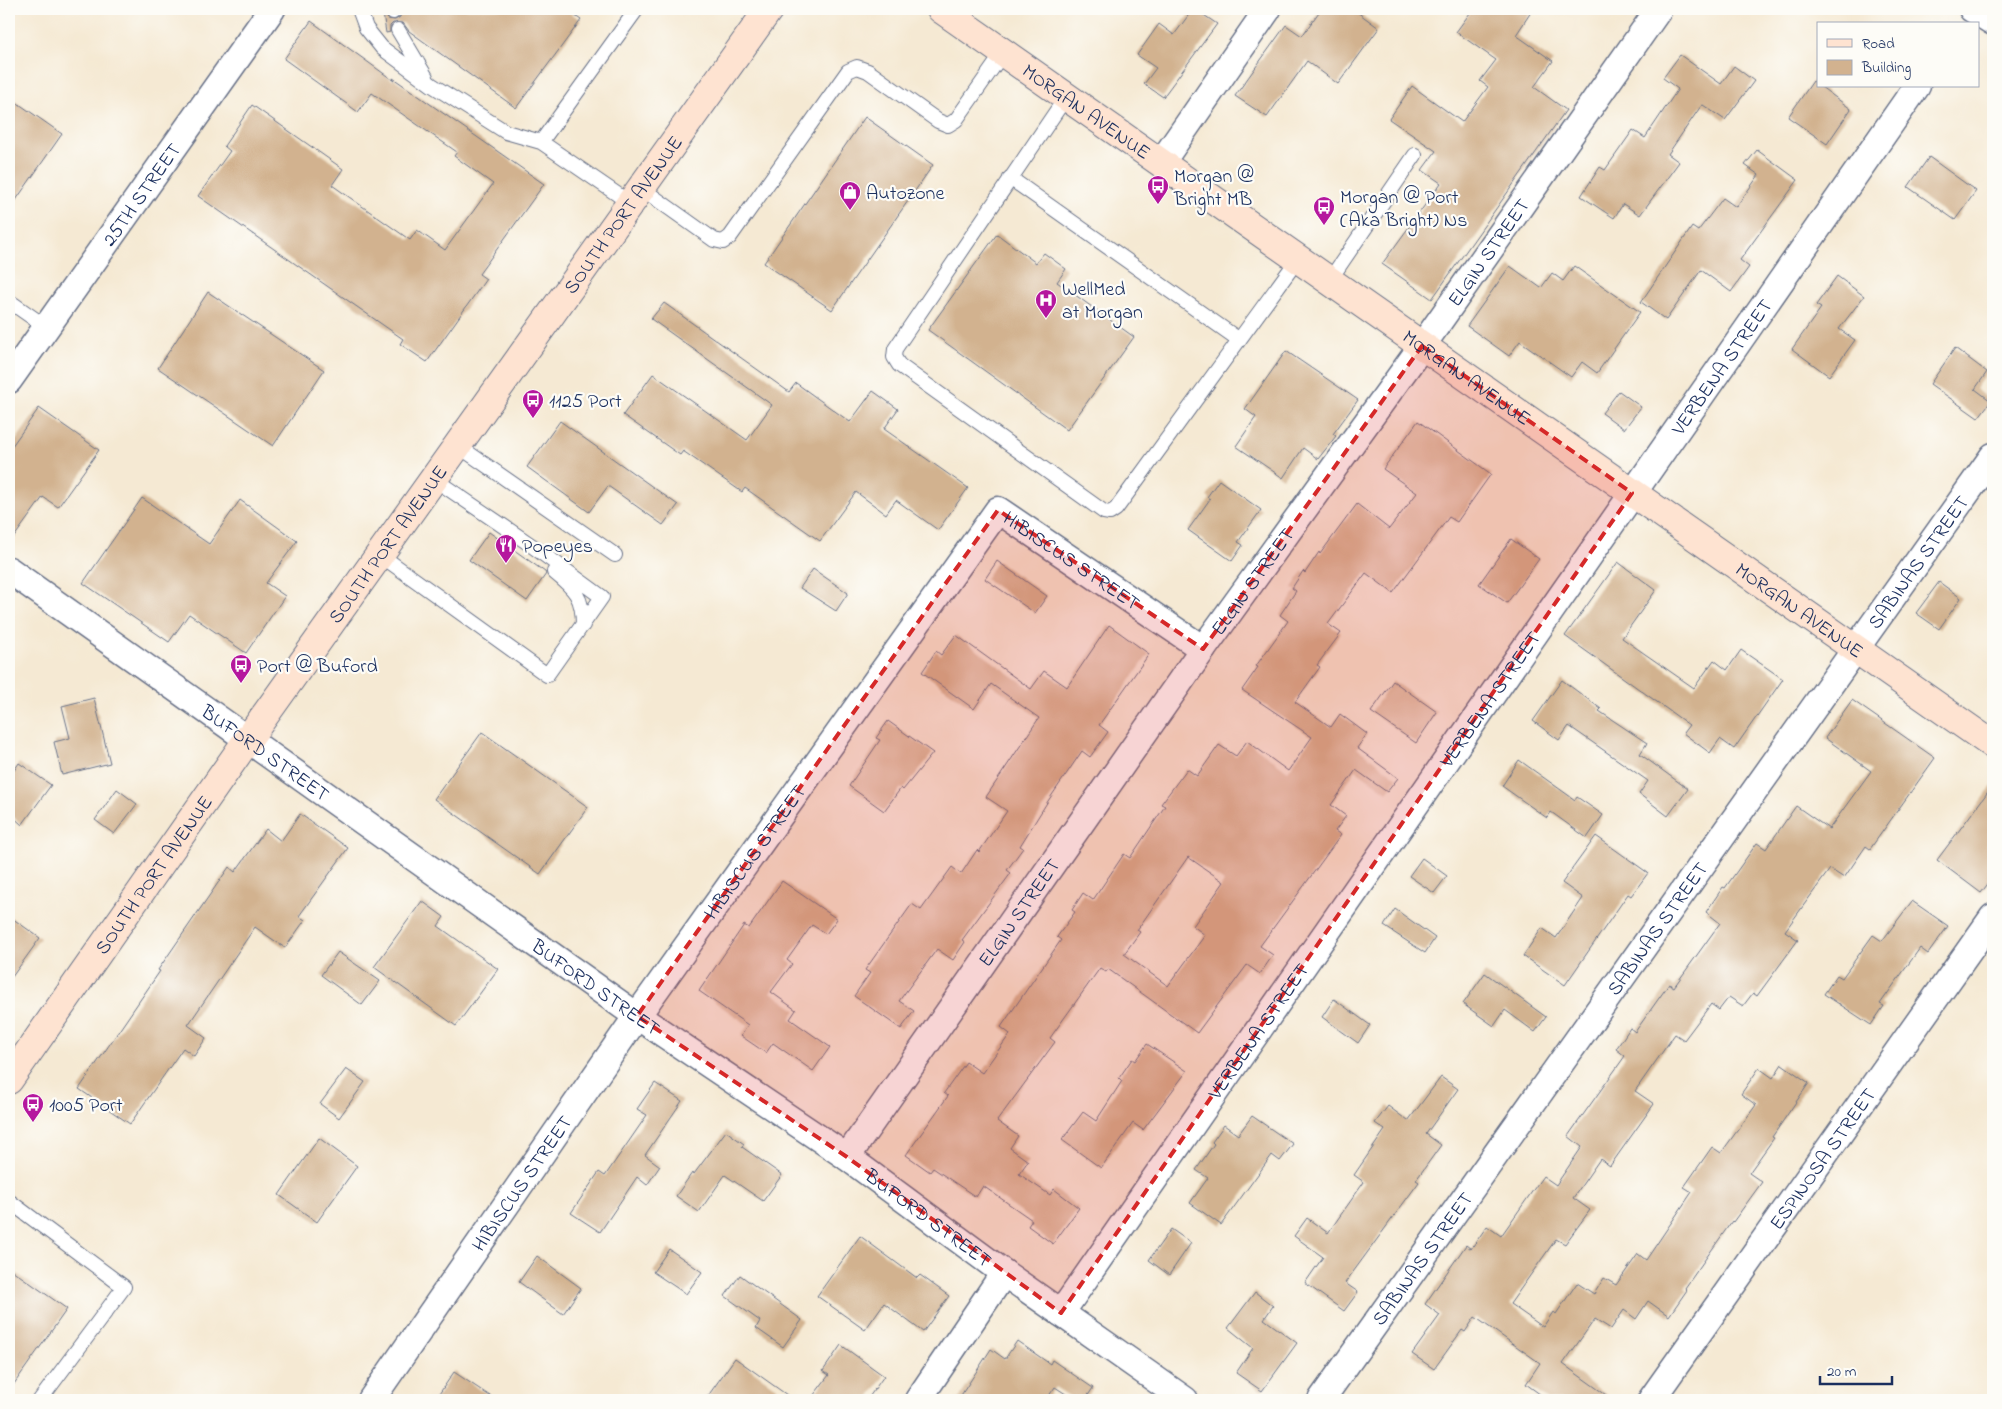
<svg xmlns="http://www.w3.org/2000/svg" width="2002" height="1409" font-family="'Indie Flower',sans-serif">
  <style>
    .building { fill: #d2b28f; fill-rule: evenodd }
    .lines { fill: none; stroke-linecap: round; stroke-linejoin: round }
    .service-casing { stroke: #677087; stroke-width: 16 }
    .minor-casing { stroke: #677087; stroke-width: 29 }
    .secondary-casing { stroke: #677087; stroke-width: 30 }
    .service { stroke: #fff; stroke-width: 14 }
    .minor { stroke: #fff; stroke-width: 26 }
    .secondary { stroke: #fee3d1; stroke-width: 28 }
    .marked { fill: #d62828; fill-opacity: 0.2; stroke: #d62828; stroke-width: 4; stroke-dasharray: 10 6; stroke-linejoin: round }
    .labels { text-anchor: middle; stroke-width: 4.5; stroke-linejoin: round; paint-order: stroke }
    .street-label { font-size: 20px; fill: #1b2f5e; stroke: #fdfcf7 }
    .poi-label { font-size: 20px; fill: #1b2f5e; stroke: #fdfcf7; text-anchor: start }
  </style>
  <rect width="100%" height="100%" fill="#fdfcf7"/>
  <filter id="ink" filterUnits="userSpaceOnUse"><feTurbulence type="fractalNoise" baseFrequency=".02" numOctaves="2"/><feDisplacementMap in="SourceGraphic" scale="10" xChannelSelector="R" yChannelSelector="G"/><feConvolveMatrix kernelMatrix="1 2 1 2 8 2 1 2 1" color-interpolation-filters="sRGB"/></filter>
  <filter id="wash" filterUnits="userSpaceOnUse"><feTurbulence type="fractalNoise" baseFrequency=".0096" numOctaves="4" result="noise"/><feDisplacementMap in="SourceGraphic" scale="20" xChannelSelector="R" yChannelSelector="G"/><feGaussianBlur stdDeviation="1.12" result="paint"/><feColorMatrix in="noise" values="0 0 0 0 0 0 0 0 0 0 0 0 0 0 0 0 0 1.4 0 .05"/><feComposite in="paint" operator="in"/></filter>
  <g filter="url(#wash)">
    <rect width="100%" height="100%" fill="#f5e9d3"/>
    <g id="blocks">
      <path class="building" d="M411 9H565L581 20 516 108 409 31 403 23H393L390 26V32L386 33 383 13 388 19 395 20 400 17 401 10Z
        M1193 9H1195L1217 24 1163 97 1144 84 1156 68 1137 55 1159 24 1174 35Z
        M1321 9H1353L1379 28 1338 84 1307 61 1267 117 1235 96 1286 25 1302 36Z
        M1473 9H1533L1516 35 1553 61 1534 87 1566 110 1432 299 1382 264 1441 183 1422 170 1436 151 1389 119 1412 86 1462 122 1488 87 1480 81 1496 60 1456 32Z
        M311 21 394 81 393 78 544 184 479 274 486 279 427 362 400 344 403 339 198 196 230 151 224 146 252 105 343 169 332 185 410 240 417 230 445 250 493 184 454 156 457 152 372 93 358 112 284 59Z
        M1680 55 1721 84 1734 66 1754 81 1725 120 1703 105 1701 106 1668 154 1679 162 1640 215 1623 204 1614 218 1581 196 1600 167 1605 170 1633 130 1645 138 1678 89 1663 78Z
        M1813 81 1851 109 1827 144 1788 117Z
        M9 97 62 134 9 210Z
        M865 117 933 165 832 310 764 263Z
        M1757 150 1798 180 1740 260 1749 267 1731 292 1701 270 1666 320 1641 302 1692 227 1698 231 1723 198 1736 207 1759 175 1745 165Z
        M1929 157 1976 191 1955 220 1908 187Z
        M997 234 1036 263 1044 253 1066 269 1057 282 1134 337 1067 430 928 330Z
        M1510 266 1541 288 1552 273 1563 281 1574 266 1640 312 1597 373 1582 362 1571 377 1520 341 1509 356 1467 326Z
        M1837 276 1864 296 1839 329 1855 340 1829 376 1792 349 1821 308 1816 305Z
        M208 292 324 370 273 446 158 368Z
        M664 303 789 392 796 383 850 422 873 391 898 409 884 429 968 488 938 530 896 500 886 514 856 492 820 541 745 488 742 492 683 451 680 455 623 415 653 374 747 440 772 405 651 319Z
        M1955 348 1987 372 1975 389 1991 401 1978 418 1930 384Z
        M1286 351 1358 400 1333 434 1336 436 1318 459 1303 448 1283 478 1236 446 1256 417 1245 409Z
        M1619 391 1641 407 1624 429 1602 413Z
        M39 408 99 450 58 507 43 497 9 544V450Z
        M560 421 678 505 663 525 608 486 589 512 527 467Z
        M1418 421 1491 474 1457 522 1449 517 1393 593 1366 573 1328 624 1341 633 1317 665 1320 667 1295 702 1331 727 1340 714 1367 734 1357 748 1398 778 1387 792 1356 770 1331 805 1346 816 1335 831 1341 835 1260 946 1273 955 1260 974 1247 965 1197 1033 1108 969 1106 972 1100 968 1050 1038 1055 1042 997 1121 1018 1136 1010 1148 1028 1161 1019 1174 1050 1195 1054 1189 1079 1208 1053 1244 1028 1226 1032 1220 983 1186 976 1197 933 1168 930 1172 906 1155 948 1096 944 1093 966 1062 982 1073 1010 1034 1001 1027 1061 940 1057 937 1075 912 1072 910 1083 893 1093 900 1124 854 1130 858 1165 806 1161 804 1187 769 1197 776 1219 745 1236 756 1247 741 1288 771 1312 737 1242 690 1258 667 1256 666 1288 621 1280 615 1296 591 1292 588 1303 571 1305 573 1319 552 1320 554 1357 504 1389 529 1417 493 1383 469ZM1188 857 1224 882 1193 926 1205 935 1168 986 1124 954 1140 932 1137 930Z
        M1219 480 1261 510 1238 542 1243 545 1232 561 1188 530 1210 499 1207 497Z
        M142 498 209 544 240 500 297 541 266 583 285 596 246 653 189 614 169 642 83 583Z
        M489 532 545 572 546 574 527 601 469 560Z
        M1511 539 1539 559 1507 603 1479 584Z
        M997 561 1047 596 1035 613 985 579Z
        M1618 562 1656 590 1622 638 1694 688 1714 660 1727 670 1741 650 1783 679 1734 749 1720 739 1710 753 1683 733 1689 725 1565 636Z
        M813 569 848 593 836 611 800 588Z
        M1939 582 1961 598 1939 629 1916 613Z
        M1109 625 1149 654 1099 725 1108 732 1090 757 1082 751 1048 801 1020 846 1023 848 1007 870 1011 873 962 940 965 942 953 960 937 949 899 1001 914 1011 901 1029 854 996 870 973 865 970 912 904 921 910 952 867 961 874 977 850 979 852 1007 811 986 797 1039 718 991 684 974 709 922 672 936 651 941 655 956 635 1031 689 1044 671 1067 687Z
        M1562 680 1601 709 1599 711 1647 743 1640 754 1688 789 1668 816 1639 794 1648 781 1569 726 1559 740 1533 721Z
        M1393 681 1437 712 1416 743 1371 712Z
        M94 698 110 763 62 775 54 742 70 738 62 706Z
        M1852 700 1935 758 1870 849 1866 846 1844 878 1830 869 1785 931 1798 940 1757 996 1753 993 1743 1006 1729 997 1719 1010 1711 1004 1684 1040 1675 1034 1635 1091 1654 1104 1610 1166 1600 1159 1573 1198 1590 1210 1565 1244 1556 1239 1510 1304 1543 1327 1553 1312 1556 1314 1577 1283 1594 1294 1604 1278 1616 1285 1638 1254 1646 1260 1692 1192 1684 1187 1712 1147 1721 1153 1756 1105 1741 1094 1759 1068 1773 1078 1782 1064 1809 1083 1772 1137 1774 1138 1749 1173 1762 1182 1733 1222 1732 1221 1685 1288 1687 1290 1669 1316 1648 1301 1636 1319 1624 1310 1611 1329 1595 1319 1563 1364 1613 1400H1548L1526 1384 1540 1363 1475 1317 1465 1332 1462 1330 1434 1369 1412 1354 1440 1315 1425 1304 1466 1245 1471 1249 1487 1226 1501 1236 1543 1176 1556 1185 1582 1147 1568 1136 1625 1056 1616 1049 1630 1028 1635 1032 1669 984 1674 987 1720 923 1706 912 1723 887 1725 888 1757 843 1766 849 1796 806 1829 829 1871 771 1825 738Z
        M888 721 933 753 903 790 901 788 884 811 849 786 880 740 876 738Z
        M482 732 588 807 540 874 434 799Z
        M1519 760 1575 800 1577 797 1603 815 1587 838 1551 812 1547 818 1502 786Z
        M19 763 51 785 22 825 9 813V778Z
        M1993 785V877L1981 893 1937 860Z
        M117 789 137 804 114 834 95 820Z
        M300 814 348 848 299 916 305 920 285 948 255 927 188 1025 206 1038 194 1056 183 1048 130 1124 79 1089 160 971 158 970 229 867 235 872 266 829 281 841Z
        M1596 836 1648 873 1631 896 1628 894 1565 985 1523 956 1542 928 1556 938 1583 898 1562 883Z
        M1422 858 1447 876 1434 893 1409 876Z
        M782 881 837 919 826 934 812 925 787 960 792 964 771 992 796 1010 790 1019 830 1047 813 1071 773 1043 766 1053 741 1036 748 1025 699 991 744 925 749 928Z
        M422 901 444 917 438 926 498 969 456 1026 374 967Z
        M1912 901 1948 926 1928 954 1920 948 1880 1004 1884 1006 1871 1025 1824 994 1837 975 1842 978 1873 935 1882 941Z
        M1395 909 1435 938 1425 953 1384 926Z
        M9 916 40 938 9 981Z
        M338 952 380 981 362 1005 321 975Z
        M1485 973 1546 1017 1535 1032 1505 1010 1494 1026 1463 1004Z
        M1334 999 1370 1025 1358 1043 1322 1017Z
        M1147 1044 1187 1071 1143 1130 1133 1123 1101 1168 1062 1140 1083 1112 1096 1121 1122 1081 1119 1078 1132 1059 1135 1061Z
        M346 1069 365 1082 339 1118 320 1104Z
        M1441 1077 1458 1089 1426 1134 1441 1145 1416 1180 1419 1182 1345 1283 1358 1292 1344 1311 1305 1283 1323 1257 1294 1236 1307 1218 1328 1233 1364 1182 1354 1175 1385 1130 1375 1123 1388 1106 1408 1121Z
        M655 1083 682 1101 645 1155 660 1166 647 1185 637 1177 600 1232 571 1213 599 1172 605 1176 647 1115 637 1109Z
        M1252 1116 1293 1144 1280 1161 1272 1155 1221 1225 1190 1203 1208 1178 1196 1170 1214 1144 1212 1142 1224 1125 1238 1135Z
        M726 1131 744 1144 742 1147 782 1175 763 1201 725 1175 699 1212 676 1196 692 1173 694 1174Z
        M319 1138 357 1166 317 1222 279 1195Z
        M1171 1229 1191 1243 1169 1275 1149 1260Z
        M860 1236 917 1278 920 1275 949 1296 923 1332 884 1303 865 1330 817 1296Z
        M669 1249 702 1272 686 1294 653 1272Z
        M537 1256 581 1288 563 1314 519 1282Z
        M9 1268 67 1309 9 1391Z
        M740 1275 802 1320 783 1347 756 1328 760 1321 725 1296Z
        M1255 1292 1273 1306 1264 1319 1297 1343 1262 1391 1236 1373 1253 1348 1228 1328Z
        M1017 1341 1050 1364 1052 1360 1093 1388 1085 1400H1075L1055 1387 1046 1400H958L991 1349 1005 1359Z
        M841 1345 884 1376 867 1400H810L829 1375 823 1371Z
        M735 1358 794 1400H705Z
        M454 1372 496 1400H435Z"/>
    </g>
  </g>
  <g filter="url(#ink)">
    <use href="#blocks" fill-opacity="0" stroke="#677087" stroke-width="1"/>
    <g class="lines">
      <g class="service-casing">
        <path id="service" d="M359 9 366 28 382 48 432 85 506 132 541 142 630 203
          M392 9 393 12
          M398 30 426 77
          M1066 97 895 349 894 357 899 365 1104 512 1110 513 1116 509 1298 259
          M541 142 637 9
          M1010 178 1238 339
          M641 188 714 240 723 242 730 237 848 71 857 67 868 71 938 121 948 125 956 120 1003 53
          M1329 281 1415 155
          M9 301 46 327
          M457 445 615 555
          M379 554 547 675 602 597 531 545 434 479
          M554 572C575 589 583 597 583 625
          M9 1201 124 1287 40 1400"/>
      </g>
      <g class="minor-casing">
        <g id="minor">
          <path d="M1972 9 1993 22"/>
          <path d="M1161 163 1268 9"/>
          <path id="s1" d="M9 380 272 9"/>
          <path id="s2" d="M9 570 637 1016 847 1157 1004 1273 1185 1400"/>
          <path id="s3" d="M847 1157 1203 649 1422 346 1659 9"/>
          <path id="s4" d="M1061 1313 1917 86"/>
          <path id="s5" d="M371 1400 637 1016 998 510 1203 649"/>
          <path d="M918 1400 1004 1273"/>
          <path id="s6" d="M1321 1400 1993 456"/>
          <path id="s7" d="M1651 1400 1993 917"/>
        </g>
      </g>
      <g class="secondary-casing">
        <g id="secondary">
          <path id="s8" d="M941 9 1993 745"/>
          <path id="s9" d="M9 1080 248 739 769 9"/>
        </g>
      </g>
      <use href="#service" class="service"/>
      <use href="#minor" class="minor"/>
      <use href="#secondary" class="secondary"/>
    </g>
  </g>
  <path class="marked" d="M1422 346 1632 493 1061 1313 847 1157 637 1016 998 510 1203 649Z"/>
  <defs>
    <g id="bus-pin" transform="scale(1.125)"><path d="M0 17L-7.5 6A9.5 9.5 0 1 1 7.5 6Z" fill="#b5179e" stroke="#fdfcf7"/><path d="M-5-6H5V4H4V6H2V4H-2V6H-4V4H-5ZM-3.5-4V0h7V-4ZM-3.5 1.2v1.5H-2V1.2ZM2 1.2v1.5H3.5V1.2Z" fill="#fff"/></g>
    <g id="shop-pin" transform="scale(1.125)"><path d="M0 17L-7.5 6A9.5 9.5 0 1 1 7.5 6Z" fill="#b5179e" stroke="#fdfcf7"/><path d="M-5-2.5h2.3a2.7 3.5 0 0 1 5.4 0H5L5.5 6h-11ZM-1.5-2.5h3a1.5 2.3 0 0 0-3 0Z" fill="#fff"/></g>
    <g id="hospital-pin" transform="scale(1.125)"><path d="M0 17L-7.5 6A9.5 9.5 0 1 1 7.5 6Z" fill="#b5179e" stroke="#fdfcf7"/><path d="M-5-5h3v3.5h4V-5h3V5h-3V1.5h-4V5h-3Z" fill="#fff"/></g>
    <g id="restaurant-pin" transform="scale(1.125)"><path d="M0 17L-7.5 6A9.5 9.5 0 1 1 7.5 6Z" fill="#b5179e" stroke="#fdfcf7"/><path d="M-5-6h1v4h1v-4h1v4h1v-4h1v5L-1.5 .5V6h-2V.5L-5-1ZM5-6V6H3V1.5H1.5Q1.5-4 5-6Z" fill="#fff"/></g>
  </defs>
  <g fill-rule="evenodd">
    <use href="#bus-pin" x="1158" y="186"/>
    <use href="#shop-pin" x="850" y="192"/>
    <use href="#bus-pin" x="1324" y="207"/>
    <use href="#hospital-pin" x="1046" y="300"/>
    <use href="#bus-pin" x="533" y="400"/>
    <use href="#restaurant-pin" x="506" y="545"/>
    <use href="#bus-pin" x="241" y="665"/>
    <use href="#bus-pin" x="33" y="1104"/>
  </g>
  <g class="labels">
    <g class="street-label">
      <text dy="7" stroke="none"><textPath href="#s8" startOffset="178">MORGAN AVENUE</textPath></text>
      <text dy="7" stroke="none"><textPath href="#s1" startOffset="228">25TH STREET</textPath></text>
      <text dy="7" stroke="none"><textPath href="#s9" startOffset="1061">SOUTH PORT AVENUE</textPath></text>
      <text dy="7" stroke="none"><textPath href="#s3" startOffset="1109">ELGIN STREET</textPath></text>
      <text dy="7" stroke="none"><textPath href="#s4" startOffset="1154">VERBENA STREET</textPath></text>
      <text dy="7" stroke="none"><textPath href="#s8" startOffset="642">MORGAN AVENUE</textPath></text>
      <text dy="7" stroke="none"><textPath href="#s9" startOffset="656">SOUTH PORT AVENUE</textPath></text>
      <text dy="7" stroke="none"><textPath href="#s5" startOffset="1178">HIBISCUS STREET</textPath></text>
      <text dy="7" stroke="none"><textPath href="#s6" startOffset="1029">SABINAS STREET</textPath></text>
      <text dy="7" stroke="none"><textPath href="#s3" startOffset="704">ELGIN STREET</textPath></text>
      <text dy="7" stroke="none"><textPath href="#s8" startOffset="1048">MORGAN AVENUE</textPath></text>
      <text dy="7" stroke="none"><textPath href="#s4" startOffset="749">VERBENA STREET</textPath></text>
      <text dy="7" stroke="none"><textPath href="#s2" startOffset="315">BUFORD STREET</textPath></text>
      <text dy="7" stroke="none"><textPath href="#s5" startOffset="669">HIBISCUS STREET</textPath></text>
      <text dy="7" stroke="none"><textPath href="#s9" startOffset="251">SOUTH PORT AVENUE</textPath></text>
      <text dy="7" stroke="none"><textPath href="#s3" startOffset="299">ELGIN STREET</textPath></text>
      <text dy="7" stroke="none"><textPath href="#s6" startOffset="579">SABINAS STREET</textPath></text>
      <text dy="7" stroke="none"><textPath href="#s2" startOffset="720">BUFORD STREET</textPath></text>
      <text dy="7" stroke="none"><textPath href="#s4" startOffset="344">VERBENA STREET</textPath></text>
      <text dy="7" stroke="none"><textPath href="#s7" startOffset="296">ESPINOSA STREET</textPath></text>
      <text dy="7" stroke="none"><textPath href="#s5" startOffset="264">HIBISCUS STREET</textPath></text>
      <text dy="7" stroke="none"><textPath href="#s2" startOffset="1125">BUFORD STREET</textPath></text>
      <text dy="7" stroke="none"><textPath href="#s6" startOffset="174">SABINAS STREET</textPath></text>
    </g>
    <g class="poi-label">
      <text x="1174" y="182">Morgan @<tspan x="1174" dy="23">Bright MB</tspan></text>
      <text x="866" y="199">Autozone</text>
      <text x="1340" y="203">Morgan @ Port<tspan x="1340" dy="23">(Aka Bright) Ns</tspan></text>
      <text x="1062" y="295">WellMed<tspan x="1062" dy="23">at Morgan</tspan></text>
      <text x="549" y="407">1125 Port</text>
      <text x="522" y="552">Popeyes</text>
      <text x="257" y="672">Port @ Buford</text>
      <text x="49" y="1111">1005 Port</text>
    </g>
  </g>
  <rect width="2002" height="1409" fill="none" stroke="#fdfcf7" stroke-width="30"/>
  <rect x="1817" y="22" width="162" height="65" fill="#fdfcf7" stroke="#a3aaba"/>
  <rect x="1827" y="39" width="25" height="8" fill="#fee3d1" stroke="#a3aaba"/>
  <text x="1862" y="48" font-size="15" fill="#1b2f5e">Road</text>
  <rect x="1827" y="60" width="25" height="15" fill="#d2b28f" stroke="#a3aaba"/>
  <text x="1862" y="72" font-size="15" fill="#1b2f5e">Building</text>
  <path d="M1820 1376v8h72v-8" fill="none" stroke="#1b2f5e" stroke-width="2.5"/>
  <text x="1827" y="1376" font-size="15" fill="#1b2f5e" stroke="#fdfcf7" stroke-width="4" paint-order="stroke">20 m</text>
</svg>
